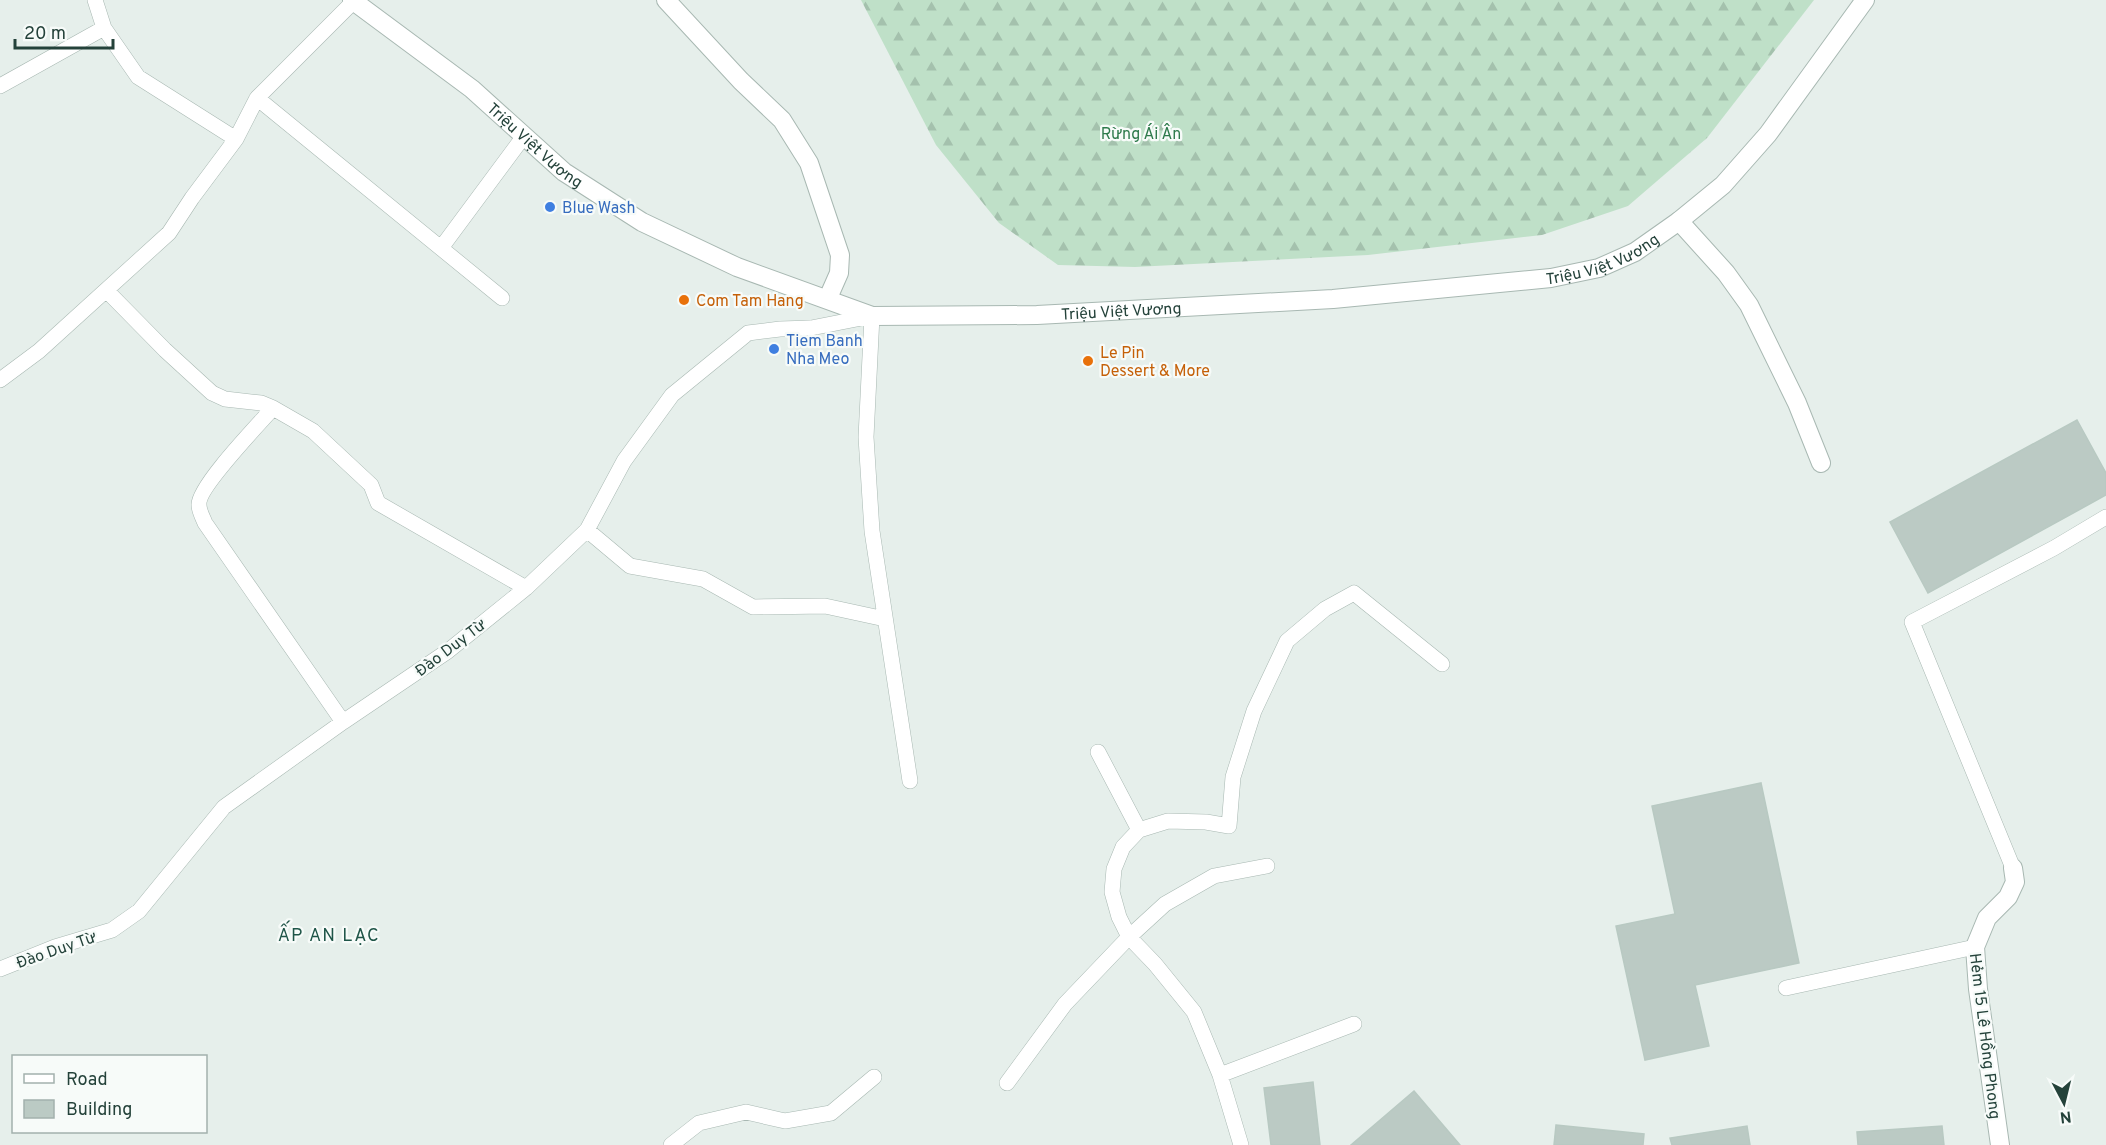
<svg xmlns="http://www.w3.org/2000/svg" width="2106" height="1145" font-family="Overpass,sans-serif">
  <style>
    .forest { fill: url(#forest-firs) }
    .building { fill: #bbcac4; stroke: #b8c9c2; stroke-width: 1.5 }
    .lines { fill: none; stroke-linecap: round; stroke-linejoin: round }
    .service-casing { stroke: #a8b8b2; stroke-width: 16 }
    .minor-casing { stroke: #a8b8b2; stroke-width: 20 }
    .tertiary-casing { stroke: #a8b8b2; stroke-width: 20 }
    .service { stroke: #fff; stroke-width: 15 }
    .minor { stroke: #fff; stroke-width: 18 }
    .tertiary { stroke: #fff; stroke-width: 18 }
    .shop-dot { fill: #3f7fe0; stroke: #f7fbf9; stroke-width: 2 }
    .food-dot { fill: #e8710a; stroke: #f7fbf9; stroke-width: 2 }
    .labels { text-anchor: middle; stroke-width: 4.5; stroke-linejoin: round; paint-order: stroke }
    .park-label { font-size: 16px; fill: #2d7a4b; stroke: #f7fbf9 }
    .street-label { font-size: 16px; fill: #24423a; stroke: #f7fbf9 }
    .shop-label { font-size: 16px; fill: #366cbe; stroke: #f7fbf9; text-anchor: start }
    .food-label { font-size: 16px; fill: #c56008; stroke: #f7fbf9; text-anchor: start }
    .neighbourhood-label { font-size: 18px; letter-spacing: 1.5px; fill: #1f5548; stroke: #f7fbf9 }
  </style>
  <defs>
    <pattern id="forest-firs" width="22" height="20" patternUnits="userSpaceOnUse" patternTransform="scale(1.5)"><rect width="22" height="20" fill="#bfe0c8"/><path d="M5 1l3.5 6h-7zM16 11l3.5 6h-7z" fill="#a4c1ad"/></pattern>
  </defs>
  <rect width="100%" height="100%" fill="#e6efeb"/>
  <path class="forest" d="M861 0H1814L1707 138 1628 206 1542 235 1368 255 1135 267 1058 265 999 223 936 145Z"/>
  <path class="building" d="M2077 420 2106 473V495L1928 593 1890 522Z
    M1761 783 1799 963 1695 985 1709 1046 1645 1060 1616 926 1675 914 1652 806Z
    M1313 1082 1320 1145H1271L1264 1088Z
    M1414 1091 1460 1145H1351Z
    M1556 1125 1644 1134 1643 1145H1554Z
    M1747 1126 1750 1145H1672L1670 1138Z
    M1942 1126 1944 1145H1858L1857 1132Z"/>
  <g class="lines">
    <g class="service-casing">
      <path id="service" d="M95 0 104 28
        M0 86 104 28 138 77 236 139
        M257 98 354 1
        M441 248 524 136
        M107 291 165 350 212 393 225 399 261 403 273 408 313 431 371 485 378 503 526 588
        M0 380 39 351 169 233 192 198 236 139 257 98 502 298
        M273 408C259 424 197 488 199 505 199 511 203 518 205 523L343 722
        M587 530 630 566 703 579 753 607 825 606 885 619
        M1098 752 1139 830
        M2013 868 1912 622 2054 548 2106 517
        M0 969 55 947 112 930 139 911 224 807 343 722 448 651 526 588 587 530 624 461 672 395 748 333 780 329 811 328 872 316 866 437 872 531 910 781
        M1786 988 1975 947
        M1220 1075 1354 1024
        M1007 1083 1065 1004 1129 937 1165 904 1214 876 1267 866
        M671 1145 699 1123 746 1112 785 1121 831 1113 874 1077
        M1241 1145 1220 1075 1194 1012 1155 964 1129 937 1119 917 1112 892 1114 869 1123 847 1139 830 1168 821 1206 822 1229 826 1233 777 1254 711 1287 641 1325 609 1354 593 1442 664"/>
    </g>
    <g class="minor-casing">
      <path id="minor" d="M666 0 741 81 782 120 809 163 840 255 839 273 828 298
        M1679 221 1726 273 1749 305 1797 403 1821 463
        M2000 1145 1978 989 1975 947 1987 918 2008 897 2015 882 2013 868"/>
    </g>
    <g class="tertiary-casing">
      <g id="tertiary">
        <path id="s1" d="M352 0 472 89 564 172 642 222 737 267 872 316 1037 315 1333 299 1551 278 1599 268 1635 252 1679 221 1723 185 1768 134 1865 0"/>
      </g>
    </g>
    <use href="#service" class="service"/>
    <use href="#minor" class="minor"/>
    <use href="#tertiary" class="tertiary"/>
  </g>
  <g class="shop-dot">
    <circle cx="550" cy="207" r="6"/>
    <circle cx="774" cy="349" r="6"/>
  </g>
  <g class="food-dot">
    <circle cx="684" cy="300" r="6"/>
    <circle cx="1088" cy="361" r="6"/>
  </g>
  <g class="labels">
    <g class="park-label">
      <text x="1141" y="139">Rừng Ái Ân</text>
    </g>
    <g class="street-label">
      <text dy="6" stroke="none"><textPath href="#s1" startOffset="234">Triệu Việt Vương</textPath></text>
      <text dy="6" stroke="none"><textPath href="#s1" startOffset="1350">Triệu Việt Vương</textPath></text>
      <text dy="6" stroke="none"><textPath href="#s1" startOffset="864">Triệu Việt Vương</textPath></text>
      <text transform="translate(450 647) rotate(-37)" y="6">Đào Duy Từ</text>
      <text transform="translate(56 949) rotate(-19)" y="6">Đào Duy Từ</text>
      <text transform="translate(1986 1036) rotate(83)" y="6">Hẻm 15 Lê Hồng Phong</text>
    </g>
    <g class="shop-label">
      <text x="562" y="213">Blue Wash</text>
      <text x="786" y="346">Tiem Banh<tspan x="786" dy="18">Nha Meo</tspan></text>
    </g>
    <g class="food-label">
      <text x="696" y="306">Com Tam Hang</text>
      <text x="1100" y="358">Le Pin<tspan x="1100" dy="18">Dessert &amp; More</tspan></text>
    </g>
    <g class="neighbourhood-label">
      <text x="329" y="941">ẤP AN LẠC</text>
    </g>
  </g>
  <rect x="12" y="1055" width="195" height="78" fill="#f7fbf9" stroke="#a3b1ad" stroke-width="1.5"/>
  <rect x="24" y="1074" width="30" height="9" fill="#ffffff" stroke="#a3b1ad" stroke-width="1.5"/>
  <text x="66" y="1085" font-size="18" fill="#24423a">Road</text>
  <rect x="24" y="1100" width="30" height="18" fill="#bbcac4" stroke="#a3b1ad" stroke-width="1.5"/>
  <text x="66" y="1115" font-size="18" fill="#24423a">Building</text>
  <g transform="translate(2064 1103) rotate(173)" stroke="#f7fbf9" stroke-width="4.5" paint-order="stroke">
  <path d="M0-4.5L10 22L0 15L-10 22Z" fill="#24423a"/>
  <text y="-9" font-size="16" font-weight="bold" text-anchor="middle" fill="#24423a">N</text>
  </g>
  <path d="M15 39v9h98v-9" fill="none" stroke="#24423a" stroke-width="3"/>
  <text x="24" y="39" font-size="18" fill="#24423a" stroke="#f7fbf9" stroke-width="4.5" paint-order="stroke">20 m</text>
</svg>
